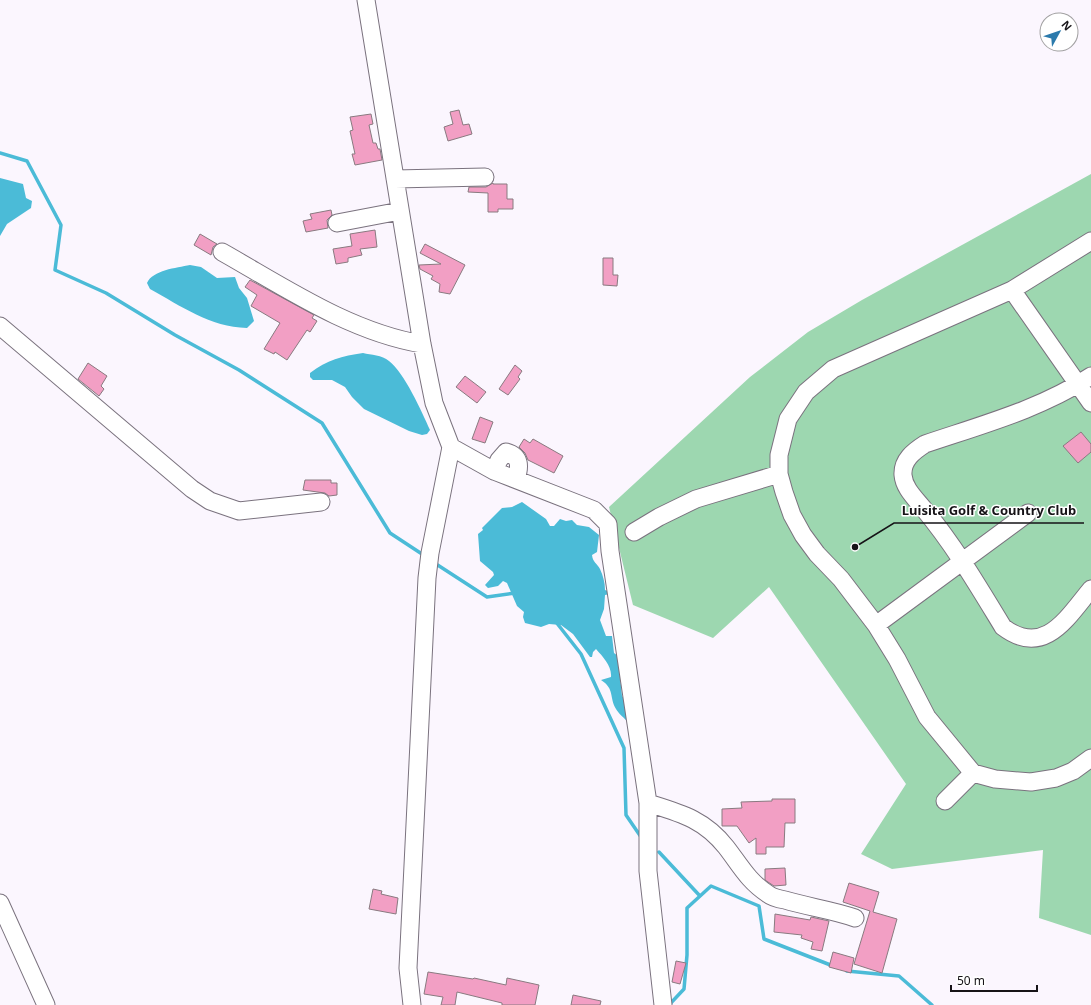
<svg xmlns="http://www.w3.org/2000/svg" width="1091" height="1005" font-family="'Noto Sans',sans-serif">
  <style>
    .green { fill: #9dd7b0 }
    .water { fill: #4bbbd7 }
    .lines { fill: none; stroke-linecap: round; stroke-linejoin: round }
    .stream { stroke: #4bbbd7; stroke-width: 3.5 }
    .building { fill: #f29fc4; stroke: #897a80 }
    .minor-casing { stroke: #7a727e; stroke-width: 19 }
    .minor { stroke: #fff; stroke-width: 17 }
    .leader { fill: none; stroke: #161317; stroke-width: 1.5 }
    .callout-dot { fill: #161317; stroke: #fff; stroke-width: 1.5 }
    .callout-label { font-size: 13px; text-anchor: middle; font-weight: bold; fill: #161317; stroke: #fff; stroke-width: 3; stroke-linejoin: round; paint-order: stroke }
  </style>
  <rect width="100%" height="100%" fill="#fbf6fe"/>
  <path class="green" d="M1091 174V935L1039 918 1043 850 892 869 861 854 906 784 769 587 713 638 633 605 609 507 750 377 808 332 862 300Z"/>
  <path class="water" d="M0 178 23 184 26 198 32 201 31 208 7 224 0 236Z
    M190 265 201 267 217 278 235 277 239 288 247 298 254 321 247 328C210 327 181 306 150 289L147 283C153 270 176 268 190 265Z
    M363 353C371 355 382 355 389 361 404 372 422 412 430 430L427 434 422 435 409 431 364 409 352 397 345 387 332 380H313L310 377V373C327 360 342 356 363 353Z
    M522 502 546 519 550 526H554L560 519 566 521 572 520 577 525 589 527 599 535 597 552 592 555C593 563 597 563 600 569 603 576 605 582 605 590L610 592V594L605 595 604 609 600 620 606 636H612L614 653 618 656 622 696 631 706 629 723C625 719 618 713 616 709 609 697 615 689 601 680L611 677C612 666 603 657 596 649L593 652 592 657H590L573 634 561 625 549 624 541 627 525 623 523 617 524 612 517 606 507 583 503 581 498 586 488 588 485 585 494 575 493 572 480 561 478 534 483 530 482 528 502 508 512 507Z"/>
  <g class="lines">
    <path class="stream" d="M0 153 27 161 61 225 55 270 106 293 175 335 239 370 322 423 390 533 425 556
      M433 562 487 597 515 593
      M556 622 581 654 624 748 626 815 641 837
      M659 852 700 896
      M847 971 899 976 932 1005
      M669 1005 684 989 687 955V908L711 886 759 906 764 939 833 966"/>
  </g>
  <path class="building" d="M459 110 463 125 469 124 472 134 448 141 444 127 453 124 450 112Z
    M371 114 373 124 369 125 373 143H376L378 149H380L382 160 355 165 352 154H355L350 131 353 130 350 117Z
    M493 183V184H507V199H513V209H498V212H488V193L468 192 469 187H486Z
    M331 210 332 215 327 220 328 228 306 232 303 221 312 219 310 214Z
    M375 230 377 247 360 249 362 255 348 258V262L336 264 333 249 352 246 350 234Z
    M200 234 217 244 213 247 211 255 194 245Z
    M425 244 465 265 450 294 439 292 440 284 431 279 433 276 420 269 419 265 441 264 420 253Z
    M603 258H613V275H618L617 286 603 285Z
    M250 280 314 315 312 318 317 321 310 332 307 330 287 360 275 352 274 354 264 349 280 323 251 306 257 295 245 287Z
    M88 363 107 376 101 386 104 389 99 396 78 379Z
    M515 365 522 371 518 377 520 379 508 395 499 389Z
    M465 376 486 392 477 403 456 387Z
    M480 417 493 422 485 443 472 439Z
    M1081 432 1091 444V452L1078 463 1063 446Z
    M524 439 530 443 533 439 563 456 554 473 528 460 525 453 519 447Z
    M305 480H331V483H337V495L329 496 325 493 303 490Z
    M772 799H795V823H785L784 847H766V854H756V838L749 843 737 826H722V809L742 808 741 802 772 801Z
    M785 868 786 885 774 886 765 880V869Z
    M849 883 879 892 873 912 897 919 882 973 854 964 870 911 843 902Z
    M373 889 382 891 381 894 398 898 396 914 369 909Z
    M775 914 810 920 811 917 829 921 822 951 811 949 813 942 801 938 802 935 774 932Z
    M833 952 854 958 851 973 829 967Z
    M676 961 686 963 680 984 672 982Z
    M428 972 473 979 474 978 506 985 507 978 539 985 535 1005H502V1003L457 992 455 1005H441L443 997 424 994Z
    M573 995 601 1001 600 1005H571Z"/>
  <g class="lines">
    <g class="minor-casing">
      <path id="minor" d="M366 0 422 344 434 403 451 447 430 553 427 578 408 968 412 1005
        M395 179 485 177
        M337 223 400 211
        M1091 241 1012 290 833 369 806 392 788 419 779 455V474L784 492 792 515 803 535 817 554 841 579 876 625 897 659 927 717 973 773 995 779 1031 782 1056 778 1073 771 1091 758
        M222 252C284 287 350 332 422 344
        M1012 290 1091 403
        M0 326 192 489 210 501 239 511 321 502
        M1091 376C1041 409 981 425 925 444 914 451 902 460 903 475 904 488 915 498 923 508 954 545 978 586 1003 627 1044 658 1067 618 1091 589
        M451 447 494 471 594 510 608 524 610 551 648 803V871L663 1005
        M494 471 499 460 506 452C521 456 520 467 516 479
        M634 532 659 517 696 499 779 474
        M876 625 1028 513
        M945 801 973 773
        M648 803C680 813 704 819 726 847 740 865 748 881 768 894 773 898 779 899 785 900 808 907 833 910 855 918
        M0 903 46 1005"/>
    </g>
    <use href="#minor" class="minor"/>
  </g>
  <path class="leader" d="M855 547L894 523H1084"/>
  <circle class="callout-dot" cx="855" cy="547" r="4"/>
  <g class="callout-label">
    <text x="989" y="515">Luisita Golf &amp; Country Club</text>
  </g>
  <g transform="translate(1059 32) rotate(50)"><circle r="19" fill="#ffffff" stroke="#a2a1a2"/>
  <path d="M0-3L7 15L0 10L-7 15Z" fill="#2b7aac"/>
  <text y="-6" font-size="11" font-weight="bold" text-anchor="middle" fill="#161317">N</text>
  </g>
  <path d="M951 985v6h86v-6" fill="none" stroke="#161317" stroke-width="2"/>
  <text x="957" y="985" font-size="12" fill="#161317" stroke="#ffffff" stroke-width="3" paint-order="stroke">50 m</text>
</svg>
